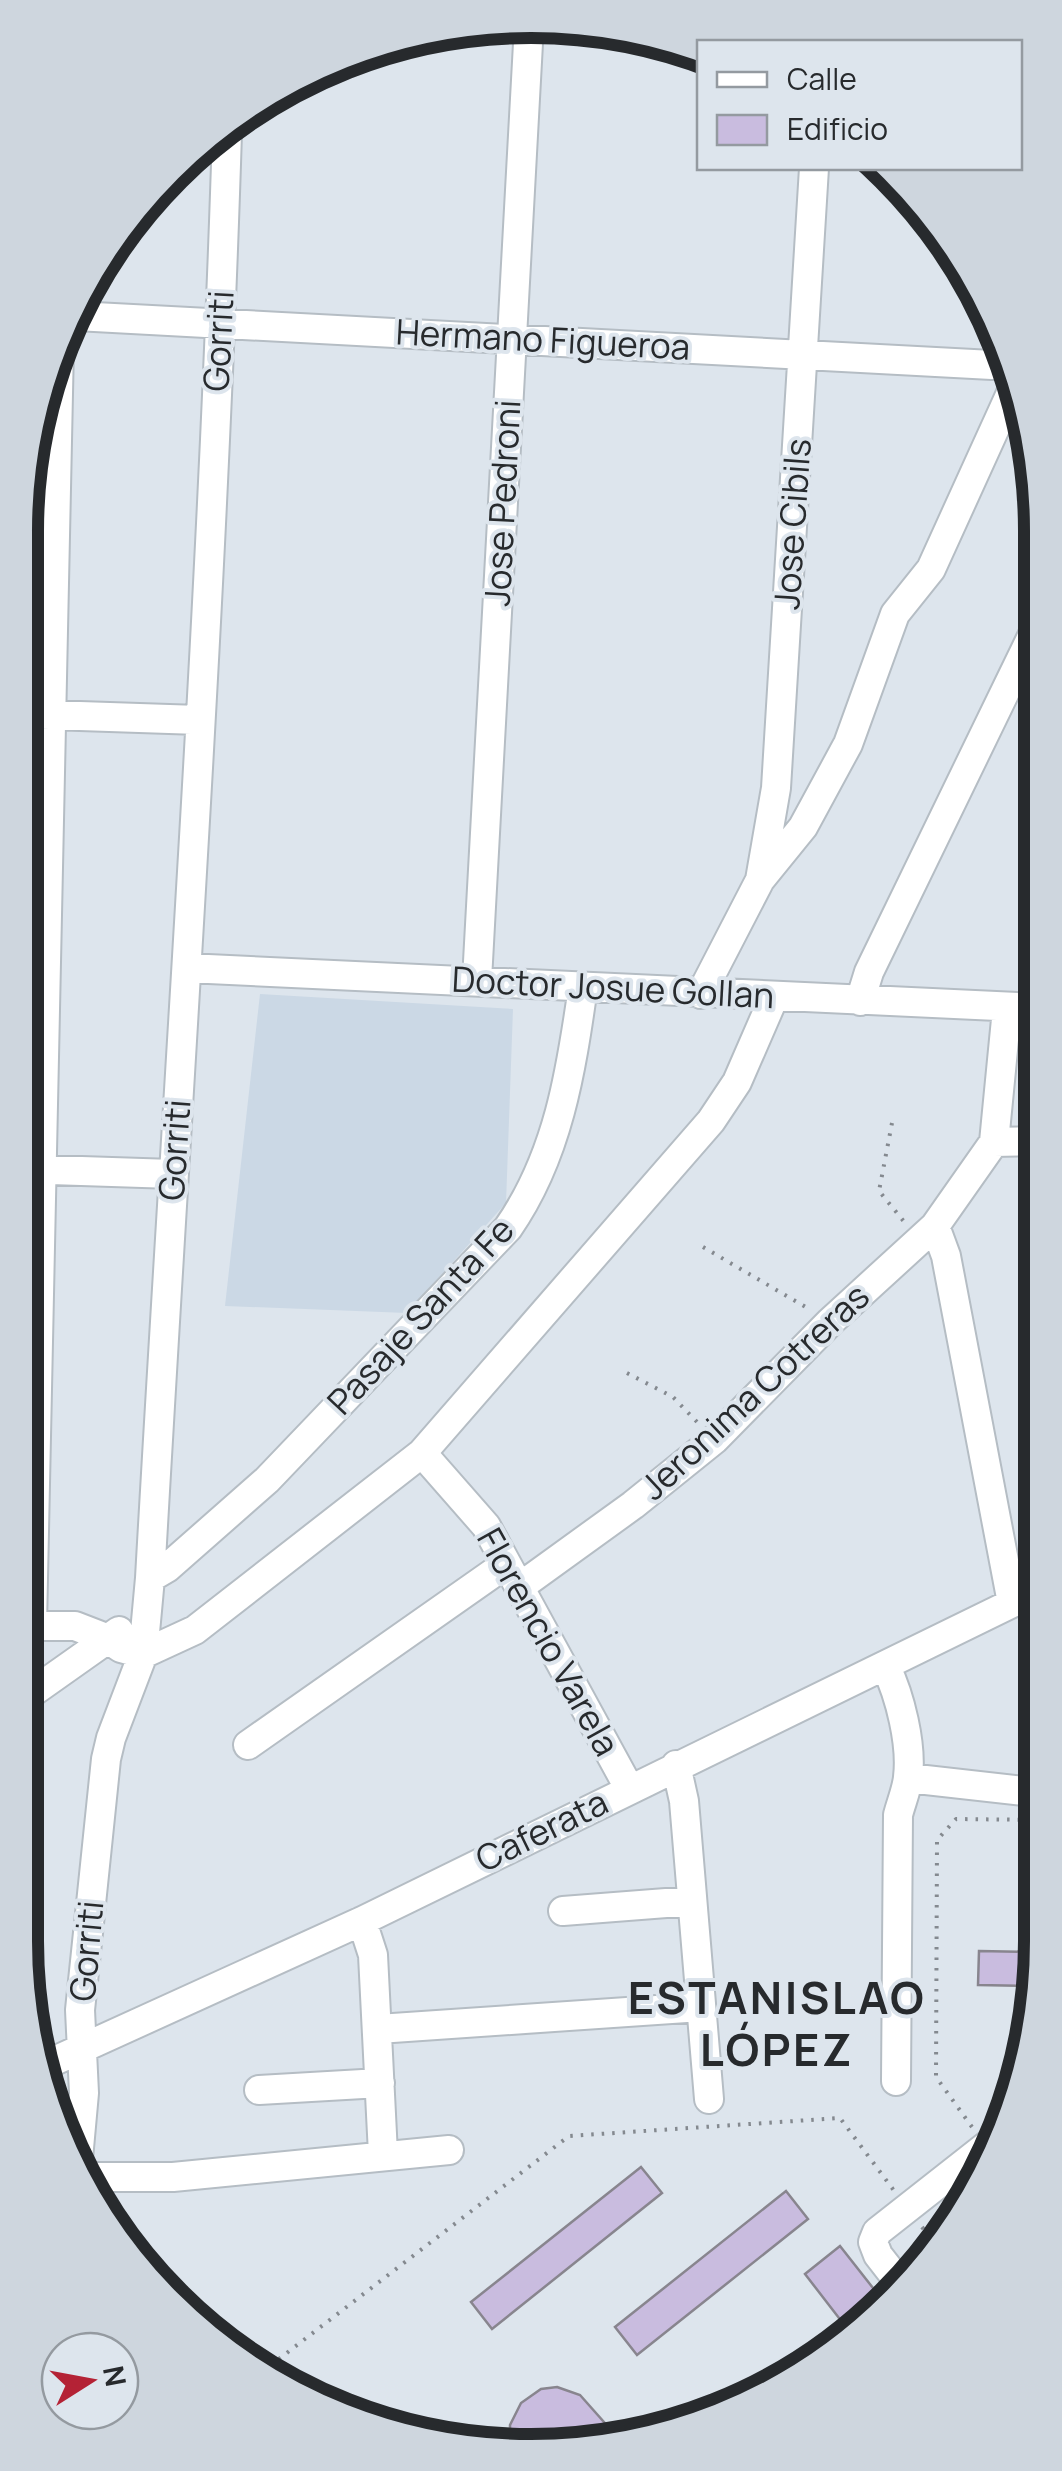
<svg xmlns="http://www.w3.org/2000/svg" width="1062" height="2471" font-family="Manrope,sans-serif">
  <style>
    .built { fill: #cbd8e5 }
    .building { fill: #c9bcdf; stroke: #88858e; stroke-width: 2.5 }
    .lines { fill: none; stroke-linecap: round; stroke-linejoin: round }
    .minor-casing { stroke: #b5bdc4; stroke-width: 32 }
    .path { stroke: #84898f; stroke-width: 4; stroke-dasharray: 2.5 8; stroke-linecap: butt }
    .minor { stroke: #fff; stroke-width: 28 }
    .labels { text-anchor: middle; stroke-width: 8; stroke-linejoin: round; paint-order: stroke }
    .street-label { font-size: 35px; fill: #272a2d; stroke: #dde5ed }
    .district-label { font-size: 45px; font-weight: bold; letter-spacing: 2.5px; fill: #272a2d; stroke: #dde5ed }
    .rim { fill: none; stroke: #272a2d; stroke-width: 12 }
  </style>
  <rect width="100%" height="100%" fill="#dde5ed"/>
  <path class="built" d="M260 994 513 1009 506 1203 407 1313 225 1306Z"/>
  <path class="building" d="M979 1951 1040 1952 1034 1986 978 1985Z
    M641 2167 662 2193 492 2329 471 2302Z
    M786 2191 808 2219 637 2355 615 2327Z
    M840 2246 884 2302 849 2331 805 2274Z
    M557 2387 580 2395 619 2439 598 2447 510 2444V2425L521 2403 541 2389Z"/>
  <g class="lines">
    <g class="minor-casing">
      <path id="minor" d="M76 316 992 365 1010 362
        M20 714 199 720
        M760 880 776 788 814 168
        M187 968 1039 1008
        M477 980 529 25
        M701 994 760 880 803 827 848 744 895 614 931 569 1016 382
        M860 1001 869 972 1038 624
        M994 1142 1040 1141
        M20 1169 173 1174
        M935 1226 946 1256 1012 1603
        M422 1453 486 1526 629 1788
        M150 1578 167 1568 267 1480 508 1228C558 1156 571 1072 583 987
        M521 1586 633 1505 715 1439 830 1322 935 1226 994 1142 1007 1009
        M20 1626H75L106 1638 121 1648 143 1654 195 1630 422 1453 711 1121 737 1082 774 997
        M32 1626 59 346
        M886 1667C900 1696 912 1744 908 1777 907 1789 901 1803 898 1815L896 2081
        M20 1701 119 1631
        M248 1745 506 1564
        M676 1765 684 1801 709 2099
        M908 1778 1042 1793
        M563 1911 692 1901
        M362 1921 373 1955 383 2154
        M378 2029 701 2007
        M41 2067 362 1921 1041 1589
        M259 2090 380 2083
        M78 2159 84 2093 80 2010 106 1759 111 1738 143 1654 150 1578C177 1097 212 615 227 133
        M89 2177H173L449 2150
        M903 2287 878 2255 873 2242 877 2232 994 2140"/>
    </g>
    <path class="path" d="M892 1123 879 1191 906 1224
      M703 1247 809 1309
      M627 1373 673 1397 697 1422
      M972 2127 936 2077 937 1840 956 1819 1042 1820
      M922 2227 935 2244
      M262 2372 569 2136 840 2118 895 2192"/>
    <use href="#minor" class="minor"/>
  </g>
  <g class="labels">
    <g class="street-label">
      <text transform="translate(543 340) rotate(3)" y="12">Hermano Figueroa</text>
      <text transform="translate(219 341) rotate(-87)" y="12">Gorriti</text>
      <text transform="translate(503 503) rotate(-87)" y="12">Jose Pedroni</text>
      <text transform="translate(793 524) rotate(-86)" y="12">Jose Cibils</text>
      <text transform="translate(613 988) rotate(3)" y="12">Doctor Josue Gollan</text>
      <text transform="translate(175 1150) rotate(-86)" y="12">Gorriti</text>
      <text transform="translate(421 1316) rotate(-47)" y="12">Pasaje Santa Fe</text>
      <text transform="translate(755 1392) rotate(-43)" y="12">Jeronima Cotreras</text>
      <text transform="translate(548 1642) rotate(61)" y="12">Florencio Varela</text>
      <text transform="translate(542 1831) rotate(-26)" y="12">Caferata</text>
      <text transform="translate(87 1951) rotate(-85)" y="12">Gorriti</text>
    </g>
    <g class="district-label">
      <text x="777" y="2014">ESTANISLAO<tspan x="777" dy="52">LÓPEZ</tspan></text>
    </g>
  </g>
  <path d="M0 0H1062V2471H0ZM531 38H531A493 493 0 0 1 1024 531V1941A493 493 0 0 1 531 2434H531A493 493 0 0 1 38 1941V531A493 493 0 0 1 531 38Z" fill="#ced6de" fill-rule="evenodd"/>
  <path class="rim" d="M531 38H531A493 493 0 0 1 1024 531V1941A493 493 0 0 1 531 2434H531A493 493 0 0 1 38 1941V531A493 493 0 0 1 531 38Z"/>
  <rect x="697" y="40" width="325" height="130" fill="#dde5ed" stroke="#949aa0" stroke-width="2.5"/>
  <rect x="717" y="72" width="50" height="15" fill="#ffffff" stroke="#949aa0" stroke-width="2.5"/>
  <text x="787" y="90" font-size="30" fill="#272a2d">Calle</text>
  <rect x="717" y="115" width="50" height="30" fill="#c9bcdf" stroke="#949aa0" stroke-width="2.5"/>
  <text x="787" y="140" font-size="30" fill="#272a2d">Edificio</text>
  <g transform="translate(90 2381) rotate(79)"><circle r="48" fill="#dde5ed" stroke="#949aa0" stroke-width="2.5"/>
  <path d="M0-8L18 38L0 25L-18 38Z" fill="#b42235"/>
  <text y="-15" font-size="28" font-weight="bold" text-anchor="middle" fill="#272a2d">N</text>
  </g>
</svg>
